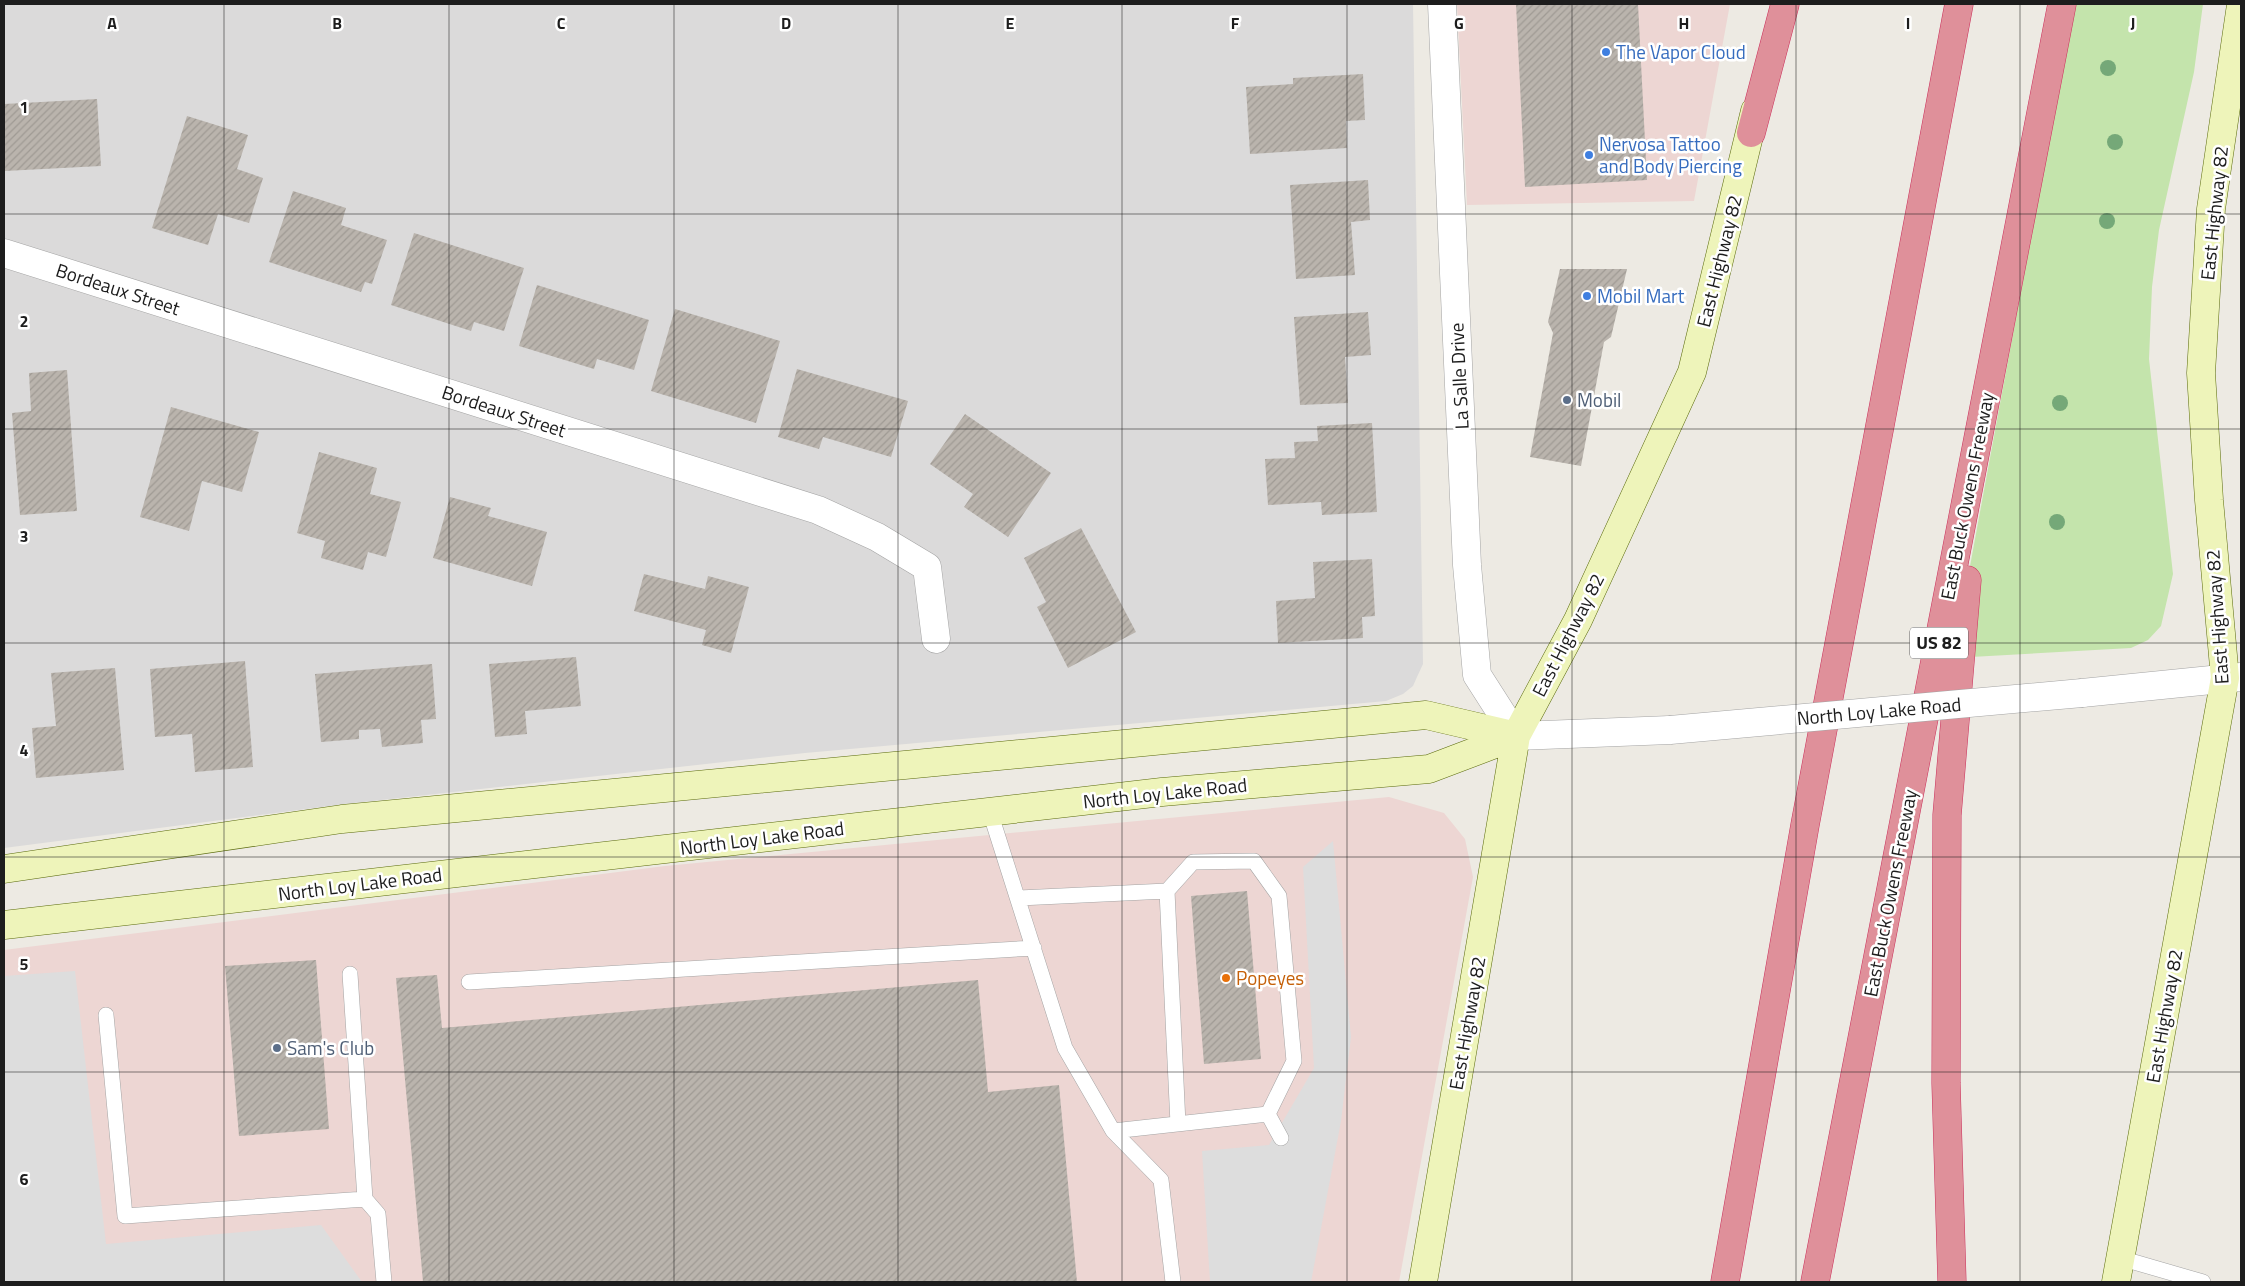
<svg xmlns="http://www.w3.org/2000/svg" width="2245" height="1286" font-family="'Titillium Web',sans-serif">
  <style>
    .residential { fill: #dbdada }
    .commercial { fill: #edd6d3 }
    .grass { fill: #c4e4ac }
    .parking { fill: #ddd }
    .building { fill: url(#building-hatch) }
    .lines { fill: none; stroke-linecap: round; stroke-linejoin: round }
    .service-casing { stroke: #a4a4a4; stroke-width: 16 }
    .minor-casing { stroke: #a4a4a4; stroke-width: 29 }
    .tertiary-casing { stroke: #a4a4a4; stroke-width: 29 }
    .secondary-casing { stroke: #5b6b0d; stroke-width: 29 }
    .motorway-casing { stroke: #cb315c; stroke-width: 29 }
    .service { stroke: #fff; stroke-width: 15 }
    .minor { stroke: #fff; stroke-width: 28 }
    .tertiary { stroke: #fff; stroke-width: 28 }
    .secondary { stroke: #eef4ba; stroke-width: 28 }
    .motorway { stroke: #df909a; stroke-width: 28 }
    .tertiary-bridge-casing { stroke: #a4a4a4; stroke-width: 29; stroke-linecap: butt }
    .tertiary-bridge { stroke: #fff; stroke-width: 28 }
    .tree { fill: #75a878 }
    .grid { fill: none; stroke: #1d1d1d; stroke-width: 1; stroke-opacity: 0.55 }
    .shop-dot { fill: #3f7fe0; stroke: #fff; stroke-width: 2 }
    .service-dot { fill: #5c6f8a; stroke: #fff; stroke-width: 2 }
    .food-dot { fill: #e8710a; stroke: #fff; stroke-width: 2 }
    .labels { text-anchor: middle; stroke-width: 5; stroke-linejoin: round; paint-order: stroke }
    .shield { fill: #fff; stroke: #616161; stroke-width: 1 }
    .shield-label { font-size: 18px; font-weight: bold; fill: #1d1d1d }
    .shop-label { font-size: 19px; fill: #366cbe; stroke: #fff; text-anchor: start }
    .street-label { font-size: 19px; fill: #1d1d1d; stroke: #fff }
    .service-label { font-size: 19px; fill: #4e5e75; stroke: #fff; text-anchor: start }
    .food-label { font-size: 19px; fill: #c56008; stroke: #fff; text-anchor: start }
    .grid-label { font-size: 16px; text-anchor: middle; font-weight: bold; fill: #1d1d1d; stroke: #fff; stroke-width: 5; stroke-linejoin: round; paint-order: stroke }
  </style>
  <defs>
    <pattern id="building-hatch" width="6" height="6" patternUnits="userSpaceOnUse" patternTransform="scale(1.25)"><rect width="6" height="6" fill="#bab4ad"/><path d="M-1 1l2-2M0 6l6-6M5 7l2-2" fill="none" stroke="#9f9a94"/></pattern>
  </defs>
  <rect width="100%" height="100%" fill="#edeae3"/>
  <path class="residential" d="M4 4H1413L1423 664 1417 677 1413 686 1403 694 1386 701 805 753 345 804 4 848Z"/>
  <path class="commercial" d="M1457 4H1730L1694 201 1467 205Z
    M1389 797 1444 813 1465 839 1473 877 1399 1282H4V950L665 866Z"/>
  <path class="grass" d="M2074 4H2203L2194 72 2159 230 2152 287 2149 359 2173 574 2161 626 2148 640 2131 648 1953 658Z"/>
  <path class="parking" d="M1333 841 1351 1037 1341 1121 1311 1282H1210L1202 1151 1269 1145 1314 1068 1303 867Z
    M75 971 106 1244 321 1225 362 1282H4V976Z"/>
  <path class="building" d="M1516 4H1638L1647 180 1525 187Z
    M1363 74 1365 120 1346 121 1347 148 1250 154 1246 87 1293 84V78Z
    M97 99 101 166 5 171 4 104Z
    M187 116 248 135 237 169 263 178 249 223 218 214 208 245 152 228Z
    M1368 180 1370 220 1351 222 1355 275 1296 279 1290 185Z
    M293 191 346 208 341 225 387 240 372 284 365 282 361 292 269 262Z
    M414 233 524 268 504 331 474 322 471 331 391 305Z
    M1560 269H1627L1611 337 1604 342 1581 466 1530 457 1553 333 1548 322Z
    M537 285 649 320 634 370 597 359 594 369 519 346Z
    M675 309 780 341 756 423 651 391Z
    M1368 312 1371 355 1345 357 1348 403 1300 405 1294 317Z
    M797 369 908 401 891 457 823 437 819 449 778 437Z
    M67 370 77 511 20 515 12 413 31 411 29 373Z
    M171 407 259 432 242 492 202 481 189 531 140 517Z
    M965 414 1051 473 1008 537 964 507 973 494 930 464Z
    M1372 423 1377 512 1322 515 1321 502 1268 505 1265 459 1295 458 1294 442 1318 441 1317 426Z
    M319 452 377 468 370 494 401 502 386 557 368 552 363 570 321 558 325 541 297 533Z
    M450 497 491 508 488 516 547 532 532 586 433 558Z
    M1081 528 1136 632 1068 668 1037 607 1046 602 1024 558Z
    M1372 559 1375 616 1362 617 1363 638 1278 643 1276 601 1315 598 1313 562Z
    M644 574 705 589 708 576 749 587 731 653 702 645 706 630 634 611Z
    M576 657 581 706 525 711 527 734 495 737 489 664Z
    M245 661 253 767 195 772 192 734 155 737 150 669Z
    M432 664 436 719 421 720 423 743 382 747 380 729 359 730V739L321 742 315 674Z
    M115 668 124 770 36 778 32 728 56 726 51 673Z
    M1247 891 1261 1059 1204 1064 1191 896Z
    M316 960 329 1129 239 1136 225 966Z
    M437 975 442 1028 978 980 988 1092 1059 1085 1077 1282H423L396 978Z"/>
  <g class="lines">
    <g class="service-casing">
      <path id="service" d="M990 812 1065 1048 1113 1131 1161 1180 1173 1282
        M1019 898 1167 891
        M350 974 365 1199
        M469 982 1034 948
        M106 1015 125 1216 365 1199 378 1214 384 1282
        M1178 1124 1167 891 1193 862 1254 861 1279 896 1294 1061 1268 1114
        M1113 1131 1268 1114 1281 1138
        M2120 1258 2203 1282"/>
    </g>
    <g class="minor-casing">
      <path id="minor" d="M1442 4 1467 565 1477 675 1516 736
        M4 253 818 510 877 537 927 567 936 639"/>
    </g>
    <g class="tertiary-casing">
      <path id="tertiary" d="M2082 693 2241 677
        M1516 736 1670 730"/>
    </g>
    <g class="secondary-casing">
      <path id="secondary" d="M4 869 342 819 1426 715 1516 736
        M4 925 1162 792 1429 769 1516 736
        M1423 1282 1516 736 1578 620 1692 372 1755 111
        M2116 1282 2225 678 2209 500 2201 373 2211 209 2241 5"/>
    </g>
    <g class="motorway-casing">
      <path id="motorway" d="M1751 133 1785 4
        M1725 1282 1805 825 1959 4
        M1815 1282 2062 4
        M1952 1282 1946 1083 1947 815 1967 580"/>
    </g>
    <use href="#service" class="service"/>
    <use href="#minor" class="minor"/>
    <use href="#tertiary" class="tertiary"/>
    <use href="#secondary" class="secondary"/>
    <use href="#motorway" class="motorway"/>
    <g class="tertiary-bridge-casing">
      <path id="tertiary-bridge" d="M1670 730 2082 693"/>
    </g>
    <use href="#tertiary-bridge" class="tertiary-bridge"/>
  </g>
  <g class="tree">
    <circle cx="2108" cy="68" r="8"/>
    <circle cx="2115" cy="142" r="8"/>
    <circle cx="2107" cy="221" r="8"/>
    <circle cx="2060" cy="403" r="8"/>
    <circle cx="2057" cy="522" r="8"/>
  </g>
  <path class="grid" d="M224 4V1282M449 4V1282M674 4V1282M898 4V1282M1122 4V1282M1347 4V1282M1572 4V1282M1796 4V1282M2020 4V1282M4 214H2241M4 429H2241M4 643H2241M4 857H2241M4 1072H2241"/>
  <g class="shop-dot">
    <circle cx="1606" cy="52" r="5"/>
    <circle cx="1589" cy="155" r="5"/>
    <circle cx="1587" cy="296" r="5"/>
  </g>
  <g class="service-dot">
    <circle cx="1567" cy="400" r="5"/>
    <circle cx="277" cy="1048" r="5"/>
  </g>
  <circle class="food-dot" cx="1226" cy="978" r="5"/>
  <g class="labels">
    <rect class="shield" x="1910" y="627.5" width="58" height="31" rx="4"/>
    <g class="shield-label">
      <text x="1939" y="649">US 82</text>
    </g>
    <g class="shop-label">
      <text x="1616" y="59">The Vapor Cloud</text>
      <text x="1599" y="151">Nervosa Tattoo<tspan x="1599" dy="22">and Body Piercing</tspan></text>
      <text x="1597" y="303">Mobil Mart</text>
    </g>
    <g class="street-label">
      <text transform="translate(2214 213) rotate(-84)" y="7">East Highway 82</text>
      <text transform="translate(1719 261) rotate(-76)" y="7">East Highway 82</text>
      <text transform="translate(118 289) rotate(18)" y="7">Bordeaux Street</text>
      <text transform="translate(1459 376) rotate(-93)" y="7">La Salle Drive</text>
      <text transform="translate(504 411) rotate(18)" y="7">Bordeaux Street</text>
      <text transform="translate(1967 496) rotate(-79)" y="7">East Buck Owens Freeway</text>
      <text transform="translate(2217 617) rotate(-94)" y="7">East Highway 82</text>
      <text transform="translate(1568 635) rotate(-63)" y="7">East Highway 82</text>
      <text transform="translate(1879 711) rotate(-5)" y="7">North Loy Lake Road</text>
      <text transform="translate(1165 793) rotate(-6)" y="7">North Loy Lake Road</text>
      <text transform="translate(762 838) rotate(-7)" y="7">North Loy Lake Road</text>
      <text transform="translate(360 884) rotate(-7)" y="7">North Loy Lake Road</text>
      <text transform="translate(1890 893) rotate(-79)" y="7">East Buck Owens Freeway</text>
      <text transform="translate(2164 1016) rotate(-80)" y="7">East Highway 82</text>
      <text transform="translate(1467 1023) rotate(-80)" y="7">East Highway 82</text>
    </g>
    <g class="service-label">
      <text x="1577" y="407">Mobil</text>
      <text x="287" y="1055">Sam's Club</text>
    </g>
    <g class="food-label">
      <text x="1236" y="985">Popeyes</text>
    </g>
  </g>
  <g class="grid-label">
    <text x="112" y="29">A</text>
    <text x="337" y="29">B</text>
    <text x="561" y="29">C</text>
    <text x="786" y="29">D</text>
    <text x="1010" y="29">E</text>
    <text x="1235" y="29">F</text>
    <text x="1459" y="29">G</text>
    <text x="1684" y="29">H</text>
    <text x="1908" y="29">I</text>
    <text x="2133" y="29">J</text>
    <text x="24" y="113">1</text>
    <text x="24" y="327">2</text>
    <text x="24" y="542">3</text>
    <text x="24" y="756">4</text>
    <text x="24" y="970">5</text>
    <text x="24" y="1185">6</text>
  </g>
  <rect width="2245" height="1286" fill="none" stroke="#1d1d1d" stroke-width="10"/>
</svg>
